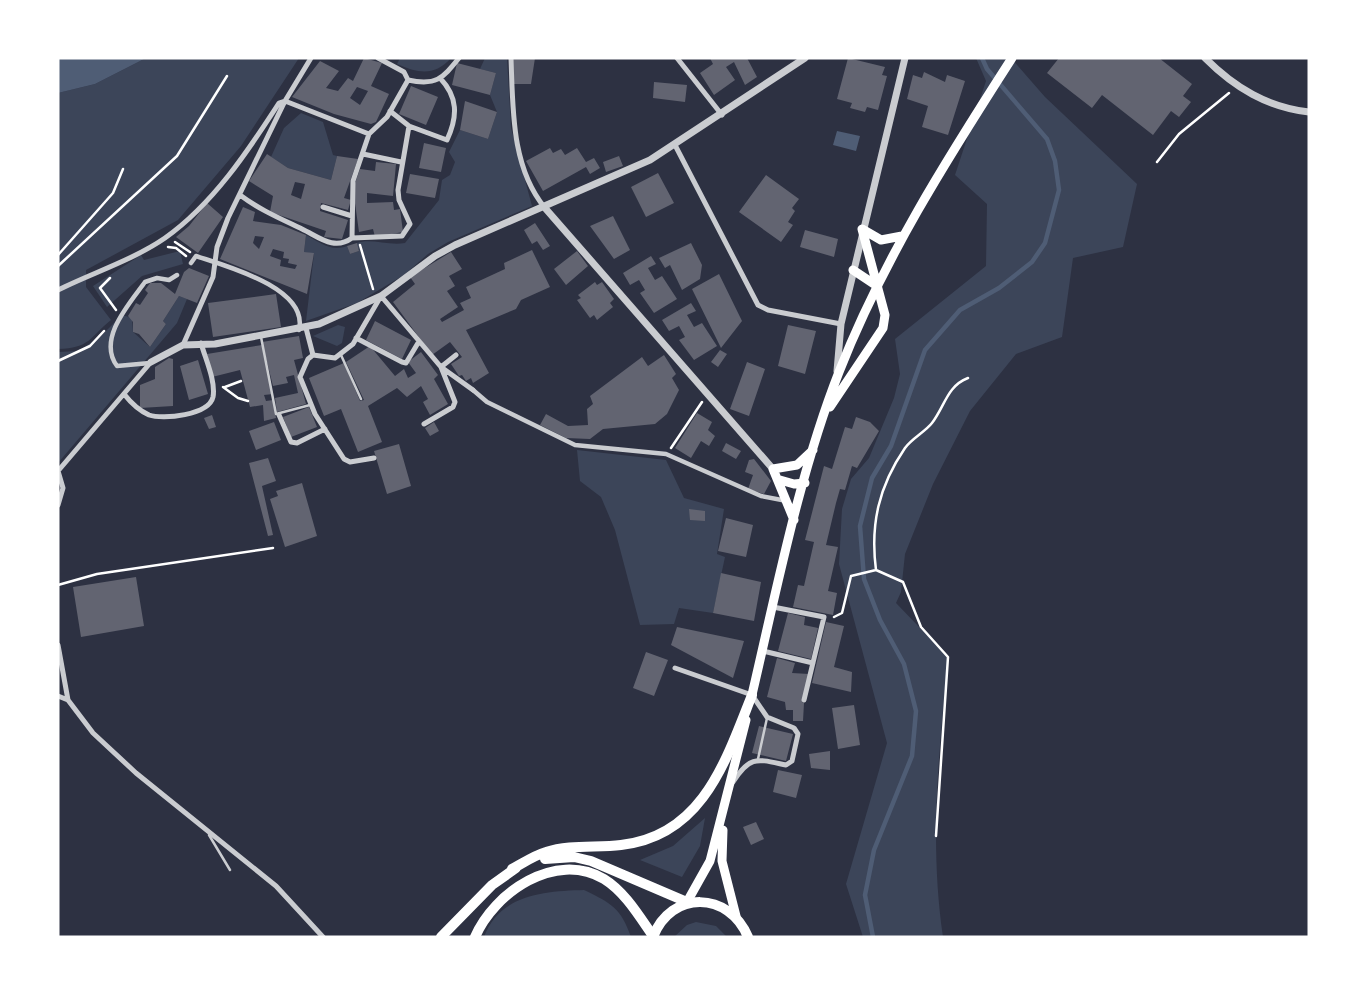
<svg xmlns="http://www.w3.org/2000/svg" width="1367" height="995" font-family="Roboto,sans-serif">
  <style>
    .green { fill: #3c4559 }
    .water { fill: #4f5d75 }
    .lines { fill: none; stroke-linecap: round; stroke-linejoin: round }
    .stream { stroke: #4f5d75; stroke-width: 4.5 }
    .building { fill: #626471; fill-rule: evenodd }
    .path { stroke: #fff; stroke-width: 2.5 }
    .service { stroke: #caccd0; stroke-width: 2.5 }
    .pedestrian { stroke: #caccd0; stroke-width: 4.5 }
    .minor { stroke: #caccd0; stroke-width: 5 }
    .tertiary { stroke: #caccd0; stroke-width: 7 }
    .primary { stroke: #fff; stroke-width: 9 }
    .trunk { stroke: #fff; stroke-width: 10 }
    .motorway { stroke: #fff; stroke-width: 10 }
  </style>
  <rect width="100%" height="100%" fill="#2d3142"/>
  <path class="green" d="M146 58H299L241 146 178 220 86 270V287L111 320C89 338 90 348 58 349V93L95 84Z
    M400 58H451C434 77 418 73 397 64Z
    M485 58H507L511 128 532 206 448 242 428 254 404 275 357 303 306 321 314 254 304 252 306 235C321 243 331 252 347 246L350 254 359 251 357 243C370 238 389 246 405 243L439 200 442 180 450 175 455 162 449 152 460 130 488 139 497 112 490 95 496 73 480 69Z
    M976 58H1011L1045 97 1137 184 1123 247 1073 258 1062 337 1016 354 970 411 933 484 905 554 901 592 896 603 948 657C939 752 929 841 943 937H863L846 884 887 743 839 564 842 509 851 479 869 458 894 398 900 374 895 339 986 266 987 204 955 175 986 81Z
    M301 113 323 122 333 155 337 156 331 180 288 168 271 157 284 128Z
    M180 251 183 264 142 276 107 307 93 286 141 255 144 260Z
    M179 296 187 299 177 323 58 463V352L78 351 100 337 122 315 132 318 133 332 150 347 166 324 163 321Z
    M338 325 345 327 342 343 337 346 313 336Z
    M577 450 666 460 684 498 724 509 717 554 725 557 713 613 679 608 674 624 640 625 615 530 601 497 580 481Z
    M705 818 700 846 682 877 640 860 673 846Z
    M584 890C611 903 621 908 631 937H484C499 895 544 891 584 890Z
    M696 922 716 926 727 937H674L687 925Z"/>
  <path class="water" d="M58 58H146L95 84 58 93Z
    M837 131 860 136 856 151 833 145Z"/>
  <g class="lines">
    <path class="stream" d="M873 937 865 895 874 850 912 756 916 711 904 664 880 620 864 579 860 526 872 478 891 446 925 350 960 310 999 288 1032 262 1045 243 1059 190 1055 161 1047 139 987 69 982 58"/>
  </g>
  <path class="building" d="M364 58 382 63 371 86 389 94 376 122 371 124 334 114 292 97 320 61 339 71 326 88 338 91 348 78 353 81ZM357 87 368 91 360 105 350 98Z
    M513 58H535L531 84H514Z
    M710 58H747L757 77 745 85 734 62 726 67 735 80 714 95 700 73 713 64Z
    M848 58 885 67 882 75 887 76 878 110 867 107 865 112 850 108 852 103 837 99Z
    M1059 58H1159L1192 84 1183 96 1191 102 1179 117 1171 111 1153 135 1102 95 1092 108 1047 73Z
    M457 63 496 73 490 95 452 85Z
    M924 72 945 82 947 75 965 81 948 135 922 127 928 106 907 99 913 75 922 78Z
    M654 82 687 85 685 102 653 98Z
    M411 86 438 97 426 125 399 114Z
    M465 101 497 112 488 139 460 130Z
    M424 143 446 148 441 172 419 168Z
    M550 148 553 153 561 149 565 155 577 148 586 162 594 158 600 168 590 174 586 167 543 191 526 161Z
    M267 154 288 168 331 180 337 156 358 159 344 198 351 200 348 210 321 203 320 211 348 220 342 239 324 237 326 231 270 212 273 196 249 181ZM295 182 305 184 301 199 291 195Z
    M619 156 623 166 606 172 603 162Z
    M376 162 396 164 393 196 367 193V203L393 202 394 210 400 209 403 232 375 237 373 229 359 232 353 189 360 169 375 171Z
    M658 173 674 203 646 217 631 187Z
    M410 174 439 179 435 198 406 193Z
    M766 175 799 199 792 208 795 211 788 222 793 225 781 242 739 212Z
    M207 203 223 217 198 253 176 237 189 226Z
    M243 207 255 212 253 221 281 225 306 235 304 252 314 253 307 294 220 259ZM255 236 264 237 259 249 253 243ZM273 249 284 252 283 258 289 259 288 263 297 265 295 269 280 266 281 260 270 256Z
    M613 216 630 250 614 259 590 226Z
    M535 223 550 246 543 250 537 241 532 244 524 230Z
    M805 230 838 239 834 257 800 247Z
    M357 243 359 251 350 254 347 246Z
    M691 243 702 265 700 279 682 290 670 265 665 268 659 258Z
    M532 250 550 287 521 300 516 309 466 330 489 373 473 383 471 378 466 381 462 375 459 376 451 364 462 357 450 342 432 355 393 302 415 284 410 277 451 252 462 269 449 276 455 286 447 291 458 307 440 319 442 322 464 310 460 303 471 298 466 287 505 269 504 263Z
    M577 251 588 266 566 285 554 269Z
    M651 256 656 264 648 268 655 280 662 276 677 299 654 313 640 293 645 290 639 280 630 285 623 273Z
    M189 268 209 276 197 303 179 296 163 321 166 324 150 347 139 334 133 332V322L128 316 136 303 140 305 148 293 145 290 150 283H161L175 294 184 272Z
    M719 274 742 321 721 348 692 289Z
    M595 282 597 285 602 282 614 299 610 303 613 307 597 320 594 315 590 318 577 300 581 298 578 295Z
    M276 294 281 327 213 337 208 303Z
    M691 303 696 311 687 315 694 327 702 323 717 346 694 360 679 340 685 337 679 326 669 331 662 320Z
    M375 321 411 340 402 359 366 340Z
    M788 325 816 331 805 374 778 366Z
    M299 336 303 358 294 360 306 404 277 412 275 398 298 393 294 375 286 377 288 383 273 386 262 342Z
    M262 345 273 394 264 395 266 401 273 400 276 418 264 421 263 405 250 407 240 370 212 377 207 354Z
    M370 346 395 376 404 369 408 378 416 373 408 362 421 352 438 375 434 379 448 404 430 415 423 402 428 399 421 386 407 397 397 388 368 406 382 442 358 452 341 409 324 416 309 378 344 363 360 401 364 400 346 362Z
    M720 350 727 354 718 367 711 362Z
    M664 355 676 374 672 378 679 390 667 414 655 424 603 429 590 439 566 438 540 425 546 414 568 426 588 425 587 409 593 404 590 396 642 357 648 366Z
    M169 358 173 359V406L140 408V385L155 379V367Z
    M198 360 208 394 189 400 180 366Z
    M747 362 765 369 749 416 730 409Z
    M309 407 317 427 291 437 283 417Z
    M697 413 712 422 708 430 715 436 709 446 701 441 691 458 675 448Z
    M212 415 216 427 209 429 204 418Z
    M856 417 870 422 879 431 857 468 852 466 845 490 840 489 836 503 826 545 838 547 828 591 837 593 833 615 793 607 798 585 804 586 814 542 805 540 824 466 832 469 845 427 852 429Z
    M274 422 281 440 256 450 249 431Z
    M434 422 439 431 430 436 425 428Z
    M726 443 741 451 736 459 722 451Z
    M399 444 411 486 387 494 374 451Z
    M268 458 276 481 262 486 273 535 268 536 249 463Z
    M754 459 771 481 764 494 748 489 753 475 745 472 749 460Z
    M302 483 317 536 285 547 270 499 278 496 276 491Z
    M689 509 705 511V521L690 520Z
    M726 518 753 525 746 557 718 551Z
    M721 573 761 582 754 621 713 613Z
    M136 577 144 626 81 637 73 587Z
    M788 613 805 617 804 625 818 628 811 659 778 651Z
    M826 622 844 626 834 667 852 672 851 692 812 683Z
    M677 627 744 641 733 678 671 645Z
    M646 652 668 660 654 696 633 688Z
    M777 658 795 663 792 673 809 674 802 702 804 703 803 721H793V710H786L785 702 767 697Z
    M854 705 860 745 838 749 832 708Z
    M759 726 793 734 786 761 752 753Z
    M830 751V770L811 768 809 754Z
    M778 770 802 775 796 798 773 792Z
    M756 822 764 839 751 845 743 827Z"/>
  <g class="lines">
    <path class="path" d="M1157 162 1179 134 1229 93
      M175 242 190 252
      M360 245 373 289
      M168 247 176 248 186 256
      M58 255 113 193 123 169
      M58 266 177 156 227 76
      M110 278 100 288 116 310
      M58 361 90 346 104 331
      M223 387 238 398 248 401
      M225 387 241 381
      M671 448 702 402
      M58 585 97 574 273 548
      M834 617 842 613 851 576 876 570
      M936 836 948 657 921 627 903 582 876 570C870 524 879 486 905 448 912 438 925 432 932 423 945 406 947 386 968 378"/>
    <path class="service" d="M261 337 276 414 310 405
      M341 355 361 399
      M758 759 767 718
      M209 835 230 870"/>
    <path class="pedestrian" d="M191 263 196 256C226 266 309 288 299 330
      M150 363 117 366C97 339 129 304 145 282L157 278 169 280 177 275
      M473 390 487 402 575 445 666 454 761 496 787 501"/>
    <path class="minor" d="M378 58 404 72 408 80
      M511 58C513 108 511 167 545 208
      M677 58 722 115
      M409 126 447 140C458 116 458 97 440 78
      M675 145 758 305 768 310 841 324
      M363 154 401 162
      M240 195C260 210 279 218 302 229 319 237 334 251 352 238
      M323 207 352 216
      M352 238 353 181 369 134 387 117 408 80C436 86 442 79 459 58
      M352 238 402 236 410 224 399 200 398 190 409 126 390 111
      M58 290C92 273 133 260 165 238 213 204 248 151 279 103L285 101 369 134
      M306 328 313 355 335 358 353 344 381 296 441 367 456 355
      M356 338 402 362 406 363 418 343
      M183 345 213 277 217 247 228 218 285 101 311 58
      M313 355 308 359 300 377 315 414 344 459 350 462 374 458
      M124 394C131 403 138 410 149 415 163 420 209 415 213 397 216 381 205 358 201 343
      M279 415 291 442 297 443 325 429
      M424 424 453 407 455 402 441 367 473 390
      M58 471 151 362
      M58 471 63 488 58 505
      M773 607 824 617 804 700
      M58 645 68 700 93 733 136 773 276 886 323 937
      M763 651 813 663
      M675 668 752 695 767 717 794 728 798 734 792 761 786 765C757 759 750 755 733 782
      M58 696 68 700"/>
    <path class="tertiary" d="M1205 58C1235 88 1267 107 1309 112
      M545 208 773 469
      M151 362 183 345 215 344 319 324 381 296 435 256 455 245 650 160 805 58
      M837 371 841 324 905 58"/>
    <path class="primary" d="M862 229 881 240 902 236
      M853 270 877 286
      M830 407 883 328 885 315 862 229
      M780 480 794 484 805 483
      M794 520 773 469 797 465 813 450
      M751 699C776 593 799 474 839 372 883 260 947 159 1012 58
      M723 830 722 861 736 916
      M687 902 710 861 746 720"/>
    <path class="trunk" d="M653 937C671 890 729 891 748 937"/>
    <path class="motorway" d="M545 859 574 857 591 861 687 902
      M512 869C523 863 535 855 546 852 570 844 597 848 621 845 703 836 726 760 752 695
      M441 937 492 885 516 868
      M475 937C494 893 555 850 604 879 625 892 639 916 653 936"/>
  </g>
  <rect width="1367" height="995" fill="none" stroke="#ffffff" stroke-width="119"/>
</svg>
